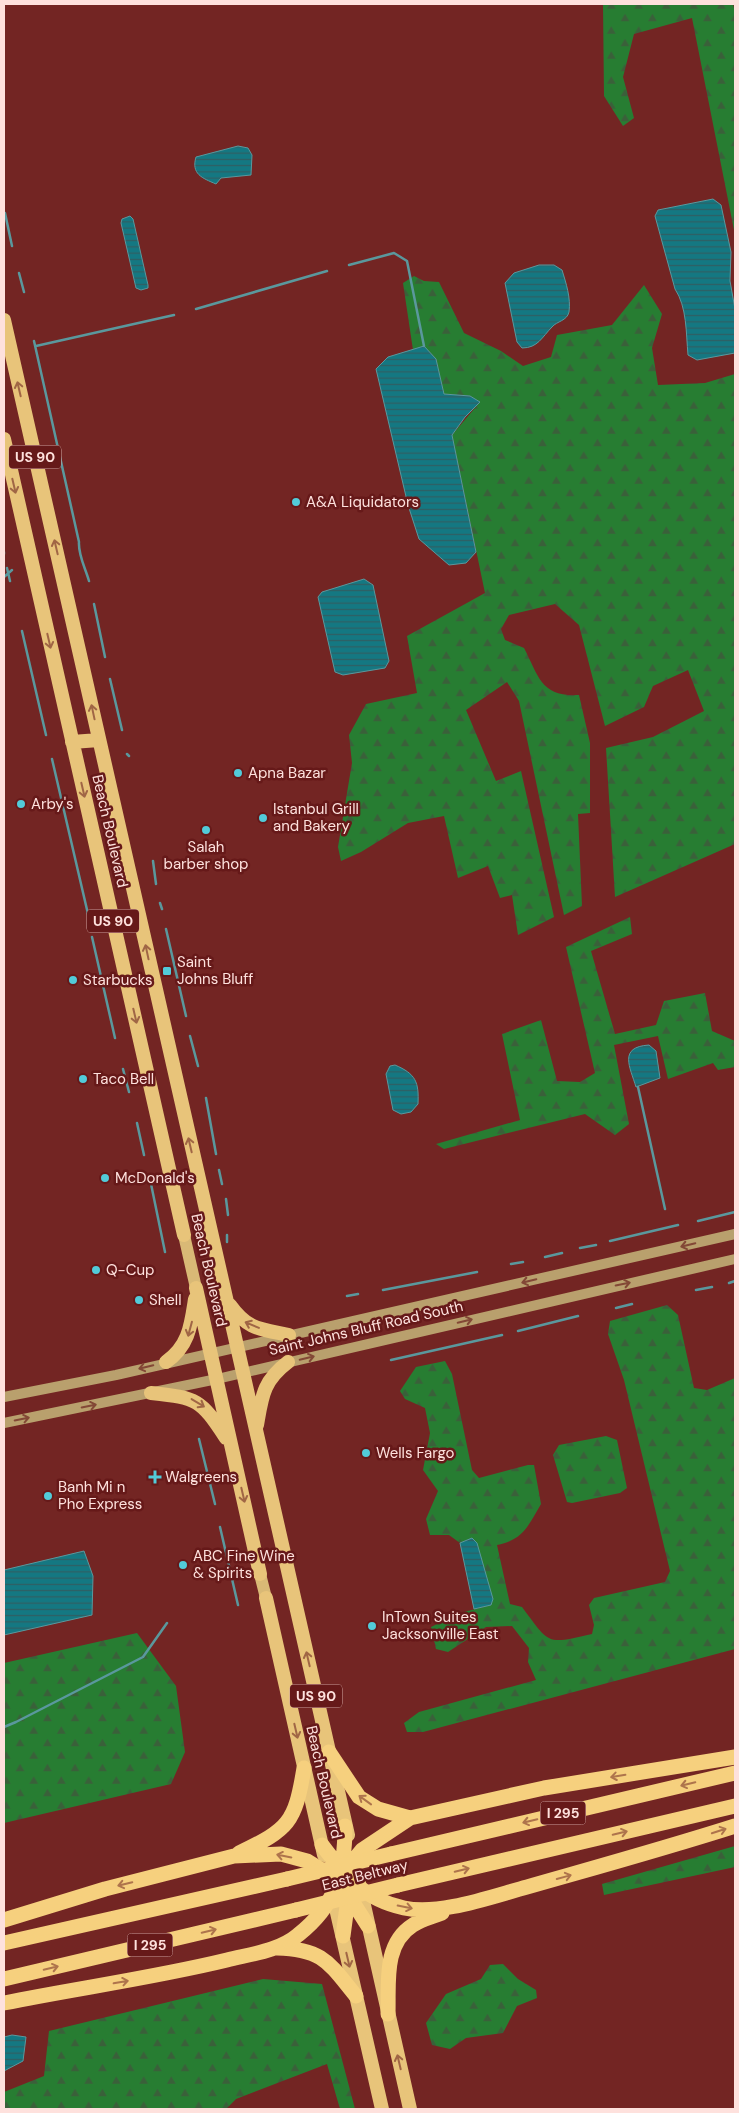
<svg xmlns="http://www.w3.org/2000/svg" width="739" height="2113" font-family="'DM Sans',sans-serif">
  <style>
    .forest { fill: url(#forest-firs) }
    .water { fill: url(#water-rules); stroke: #5a989d }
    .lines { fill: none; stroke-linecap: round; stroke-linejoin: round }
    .stream { stroke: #5a989d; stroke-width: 2.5 }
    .secondary { stroke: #b9a06d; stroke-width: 10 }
    .primary { stroke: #d9b976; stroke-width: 12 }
    .trunk { stroke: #e8c47a; stroke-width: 14 }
    .motorway { stroke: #f6d07e; stroke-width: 15 }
    .motorway-bridge { stroke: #f6d07e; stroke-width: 15 }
    .oneway { stroke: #a06645 }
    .oneway2 { stroke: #834836 }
    .oneway3 { stroke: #ae744c }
    .poi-dot { fill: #52cbd9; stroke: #661919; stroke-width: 2 }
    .labels { text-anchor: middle; stroke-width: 5; stroke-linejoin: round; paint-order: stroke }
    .shield { fill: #661919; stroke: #d0a5a2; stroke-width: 1 }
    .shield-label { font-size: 14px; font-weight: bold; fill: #fee1dd }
    .poi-label { font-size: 15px; fill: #fee1dd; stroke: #661919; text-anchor: start }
    .street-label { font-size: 15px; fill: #fee1dd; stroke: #661919 }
  </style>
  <defs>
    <pattern id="forest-firs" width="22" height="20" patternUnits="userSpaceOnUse" patternTransform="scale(1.25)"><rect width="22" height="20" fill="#277d32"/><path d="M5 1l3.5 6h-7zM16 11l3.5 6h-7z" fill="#3a603a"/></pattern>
    <pattern id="water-rules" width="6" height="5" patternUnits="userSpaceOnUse" patternTransform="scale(1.25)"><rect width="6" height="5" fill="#147882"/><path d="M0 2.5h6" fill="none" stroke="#305e62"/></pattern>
  </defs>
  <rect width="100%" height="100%" fill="#732523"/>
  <path class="forest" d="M603 4H733L735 13V235L692 18 634 34 623 77 634 118 623 126 604 96Z
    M414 276 424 281 439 282 464 333 501 351 523 366 551 357 557 335 612 325 644 285 662 314 652 348 658 385 705 383 735 374V844L615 897 606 748 653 737 704 711 688 670 653 686 644 707 605 726 579 625 555 604 509 615 501 629 505 640 524 648C539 677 541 697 579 695L590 743V813L578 814 582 906 564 915 519 701 507 682 466 710 496 781 521 771 554 917 518 935 512 895 500 898 488 866 458 878 444 816 408 823 361 852 341 861 338 847 352 763 349 735 366 704 417 693 407 636 485 593 452 435 480 402 470 396 444 394 436 359 424 346 413 350 403 283Z
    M630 917 632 934 591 951 615 1034 656 1025 664 1001 705 993 712 1031 735 1041V1067L718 1070 713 1063 668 1079 658 1036 614 1045 629 1124 615 1135 585 1114 444 1149 436 1144 520 1120 502 1034 541 1020 557 1081 580 1082 595 1073 566 947Z
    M667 1305 678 1315 694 1388 707 1390 735 1378V1649L423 1732H407L404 1723 419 1712 536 1680 528 1662 529 1648 512 1626 486 1627 448 1652 436 1649 431 1627 460 1613 491 1605 472 1538 460 1543 449 1535H430L426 1519 438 1491 423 1470 430 1433 425 1408 405 1399 400 1391 416 1367 445 1361 452 1374 472 1470 479 1478 528 1465H534L541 1504C528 1526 523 1540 497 1545L510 1604 522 1607C550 1644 545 1645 592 1634L594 1625 589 1605 594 1598 665 1582 670 1571 624 1380 608 1334 610 1321Z
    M606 1436 617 1440 627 1488 620 1493 572 1503 567 1502 553 1455 559 1445Z
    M137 1633 176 1686 185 1752 171 1784 4 1823V1663Z
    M735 1846V1867L604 1895 602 1884Z
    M503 1964 518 1979 536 1990 537 1998 517 2006 503 2033 466 2038 450 2049 432 2045 426 2023 446 1994 481 1979 490 1965Z
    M263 1979 322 1984 355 2109H340L327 2064 236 2099 226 2109H4V2092L44 2076 49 2031Z"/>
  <path class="water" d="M238 146 248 148 252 155 251 175 221 178 216 184C202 178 191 174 196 157Z
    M713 199 721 205 731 252 730 281 735 309V353L697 360 688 355C686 333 687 307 675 289L655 216 658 210Z
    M130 216 133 219 148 285V288L141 290 136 288 121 223 122 219Z
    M539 265H554L562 270C566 283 571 298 569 312 567 321 557 321 552 327 542 337 538 348 522 348L517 342 505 283 514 273Z
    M424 346 436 359 444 394 470 396 480 402 465 417 452 435 476 552 466 563 449 565 419 539 408 505 376 369 388 357Z
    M364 579 373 585 389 661 385 668 343 675 335 672 318 597 322 592Z
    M649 1045 656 1051 660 1078 636 1087C630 1067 618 1047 649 1045Z
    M395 1065C416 1074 419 1082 418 1104L411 1112 401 1114 393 1110 386 1074 390 1066Z
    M472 1538 477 1543 493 1599 491 1605 474 1609 460 1543Z
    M84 1551 93 1576 92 1615 4 1635V1570Z
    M12 2035 26 2037 23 2061 4 2071V2037Z"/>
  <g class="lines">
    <path class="stream" d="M5 213 12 246
      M349 265 394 253 407 261 424 346
      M19 273 24 292
      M196 309 327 271
      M34 341 79 542C78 555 85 567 89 581
      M36 346 174 315
      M4 552V554
      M7 568 10 581
      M4 577 12 570
      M94 604 105 657
      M22 631 46 735
      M110 679 122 730
      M127 754 129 756
      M52 759 88 914
      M153 861 156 884
      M160 903 162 909
      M166 929 186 1016
      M92 937 115 1038
      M190 1036 198 1066
      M123 1069 129 1092
      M638 1087 665 1209
      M206 1098 216 1154
      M137 1123 144 1155
      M219 1170 222 1184
      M150 1179 165 1252
      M226 1199 228 1215
      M698 1221 735 1212
      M227 1235V1242
      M610 1241 678 1225
      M580 1248 596 1245
      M545 1257 562 1253
      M511 1264 523 1262
      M729 1283 735 1281
      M383 1290 477 1272
      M696 1290 712 1287
      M347 1296 358 1294
      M616 1308 632 1304
      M518 1331 578 1316
      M391 1360 502 1335
      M199 1439 215 1504
      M220 1527 238 1605
      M4 1727 16 1722 143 1657 167 1623"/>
    <path class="secondary" d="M4 1397 116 1375 735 1234
      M4 1423 217 1379 735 1259"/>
    <path class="primary" d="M184 1235 196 1288
      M260 1574 266 1598"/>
    <path class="trunk" d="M4 320 348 1835
      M4 439 184 1235
      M72 742 99 740
      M196 1288 260 1574
      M230 1305C248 1330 260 1329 289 1335
      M166 1362C189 1346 191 1325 195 1299
      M151 1393C198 1398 200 1399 226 1438
      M257 1425C262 1396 263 1381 288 1362
      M266 1598 324 1855
      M359 1883 410 2109
      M332 1891 382 2109"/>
    <path class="motorway" d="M329 1752 359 1797 378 1809 410 1818
      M322 1845C346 1877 363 1899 404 1908 439 1916 493 1896 527 1887 597 1867 666 1848 735 1826
      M239 1853C289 1829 295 1823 304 1768
      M391 1854 735 1773
      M398 1885 735 1806
      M4 1920 105 1889 234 1856 281 1854 307 1861 328 1874 347 1893 368 1926
      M343 1936 353 1861 362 1850 410 1818 544 1788 735 1757
      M4 1943 287 1879
      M277 1948C323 1949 329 1963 356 1996
      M4 1979 296 1910
      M4 2003C78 1988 153 1978 227 1960 251 1954 279 1951 298 1935 336 1905 345 1873 345 1826
      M388 2014C389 1983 383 1944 413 1925 422 1919 432 1917 442 1913"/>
    <path class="motorway-bridge" d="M287 1879 391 1854
      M296 1910 398 1885"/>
  </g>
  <defs><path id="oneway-shaft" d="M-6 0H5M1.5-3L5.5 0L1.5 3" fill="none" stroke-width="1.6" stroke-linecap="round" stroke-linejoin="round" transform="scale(1.25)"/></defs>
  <g class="oneway">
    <use href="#oneway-shaft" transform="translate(19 389) rotate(-103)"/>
    <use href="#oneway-shaft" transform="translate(14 486) rotate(77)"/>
    <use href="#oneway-shaft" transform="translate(56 547) rotate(-103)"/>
    <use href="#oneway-shaft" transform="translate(49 641) rotate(77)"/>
    <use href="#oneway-shaft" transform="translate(93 712) rotate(-102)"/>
    <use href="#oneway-shaft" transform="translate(83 790) rotate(77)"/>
    <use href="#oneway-shaft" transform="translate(147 952) rotate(-102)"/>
    <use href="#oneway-shaft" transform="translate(135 1016) rotate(77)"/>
    <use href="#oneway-shaft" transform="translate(190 1145) rotate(-103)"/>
    <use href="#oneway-shaft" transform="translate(252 1325) rotate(-157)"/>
    <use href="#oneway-shaft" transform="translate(190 1329) rotate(105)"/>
    <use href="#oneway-shaft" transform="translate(198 1403) rotate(31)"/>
    <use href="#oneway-shaft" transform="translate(243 1495) rotate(77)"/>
    <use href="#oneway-shaft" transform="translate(308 1659) rotate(-103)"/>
    <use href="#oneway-shaft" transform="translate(296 1731) rotate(77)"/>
    <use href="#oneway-shaft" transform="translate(348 1960) rotate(77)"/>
    <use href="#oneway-shaft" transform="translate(399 2062) rotate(-103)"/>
  </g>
  <g class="oneway2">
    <use href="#oneway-shaft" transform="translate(688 1245) rotate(167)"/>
    <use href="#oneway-shaft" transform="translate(529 1281) rotate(167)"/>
    <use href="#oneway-shaft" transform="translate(623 1284) rotate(-12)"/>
    <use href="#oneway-shaft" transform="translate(465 1321) rotate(-13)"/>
    <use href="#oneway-shaft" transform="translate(307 1358) rotate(-13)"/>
    <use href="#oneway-shaft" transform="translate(146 1367) rotate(166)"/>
    <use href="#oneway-shaft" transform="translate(89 1406) rotate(-11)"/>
    <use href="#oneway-shaft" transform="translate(22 1419) rotate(-11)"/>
  </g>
  <g class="oneway3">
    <use href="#oneway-shaft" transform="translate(618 1776) rotate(171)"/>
    <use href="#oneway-shaft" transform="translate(688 1784) rotate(167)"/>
    <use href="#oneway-shaft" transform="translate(365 1800) rotate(-144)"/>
    <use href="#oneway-shaft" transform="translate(530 1821) rotate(167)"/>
    <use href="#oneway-shaft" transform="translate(719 1831) rotate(-18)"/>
    <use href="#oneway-shaft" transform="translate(620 1833) rotate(-13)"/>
    <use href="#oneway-shaft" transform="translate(284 1856) rotate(-169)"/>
    <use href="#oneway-shaft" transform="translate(462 1870) rotate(-13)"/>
    <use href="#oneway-shaft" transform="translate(564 1877) rotate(-15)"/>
    <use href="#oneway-shaft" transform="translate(125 1884) rotate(166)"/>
    <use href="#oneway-shaft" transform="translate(405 1907) rotate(11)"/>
    <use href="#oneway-shaft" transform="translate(209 1931) rotate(-13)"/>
    <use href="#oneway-shaft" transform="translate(51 1968) rotate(-13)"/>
    <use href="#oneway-shaft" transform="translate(121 1982) rotate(-10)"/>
  </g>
  <g class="poi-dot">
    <circle cx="296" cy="502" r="5"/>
    <circle cx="238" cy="773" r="5"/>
    <circle cx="21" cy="804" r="5"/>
    <circle cx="263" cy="818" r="5"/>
    <circle cx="206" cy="830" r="5"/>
    <rect x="162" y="966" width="10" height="10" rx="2.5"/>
    <circle cx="73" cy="980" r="5"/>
    <circle cx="83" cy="1079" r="5"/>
    <circle cx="105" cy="1178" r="5"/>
    <circle cx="96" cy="1270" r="5"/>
    <circle cx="139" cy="1300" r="5"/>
    <circle cx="366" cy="1453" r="5"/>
    <path d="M152.5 1469.5h5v5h5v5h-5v5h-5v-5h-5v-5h5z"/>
    <circle cx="48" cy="1496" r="5"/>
    <circle cx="183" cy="1565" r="5"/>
    <circle cx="372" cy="1626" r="5"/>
  </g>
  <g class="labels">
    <g class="shield">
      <rect x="9" y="445.5" width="52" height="23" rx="4"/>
      <rect x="87" y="909.5" width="52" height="23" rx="4"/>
      <rect x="290" y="1684.5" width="52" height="23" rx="4"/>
      <rect x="540.5" y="1801.5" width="45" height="23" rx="4"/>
      <rect x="127.5" y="1933.5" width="45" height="23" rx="4"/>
    </g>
    <g class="shield-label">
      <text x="35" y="462">US 90</text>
      <text x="113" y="926">US 90</text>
      <text x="316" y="1701">US 90</text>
      <text x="563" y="1818">I 295</text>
      <text x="150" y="1950">I 295</text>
    </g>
    <g class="poi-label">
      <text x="306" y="507">A&amp;A Liquidators</text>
      <text x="248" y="778">Apna Bazar</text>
      <text x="31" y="809">Arby's</text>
      <text x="273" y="814">Istanbul Grill<tspan x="273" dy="17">and Bakery</tspan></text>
      <text x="206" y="852" text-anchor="middle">Salah<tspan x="206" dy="17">barber shop</tspan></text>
      <text x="177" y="967">Saint<tspan x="177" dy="17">Johns Bluff</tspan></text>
      <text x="83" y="985">Starbucks</text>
      <text x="93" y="1084">Taco Bell</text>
      <text x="115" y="1183">McDonald's</text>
      <text x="106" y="1275">Q-Cup</text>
      <text x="149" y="1305">Shell</text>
      <text x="376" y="1458">Wells Fargo</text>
      <text x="165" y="1482">Walgreens</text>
      <text x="58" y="1492">Banh Mi n<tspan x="58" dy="17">Pho Express</tspan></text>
      <text x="193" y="1561">ABC Fine Wine<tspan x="193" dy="17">&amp; Spirits</tspan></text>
      <text x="382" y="1622">InTown Suites<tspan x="382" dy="17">Jacksonville East</tspan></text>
    </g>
    <g class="street-label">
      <text transform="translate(110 831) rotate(77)" y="5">Beach Boulevard</text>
      <text transform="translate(209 1270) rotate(77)" y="5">Beach Boulevard</text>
      <text transform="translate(366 1328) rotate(-13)" y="5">Saint Johns Bluff Road South</text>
      <text transform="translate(324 1782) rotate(77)" y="5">Beach Boulevard</text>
      <text transform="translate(365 1875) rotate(-14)" y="5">East Beltway</text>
    </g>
  </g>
  <rect width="739" height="2113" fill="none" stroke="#fee1dd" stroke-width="10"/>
</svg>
